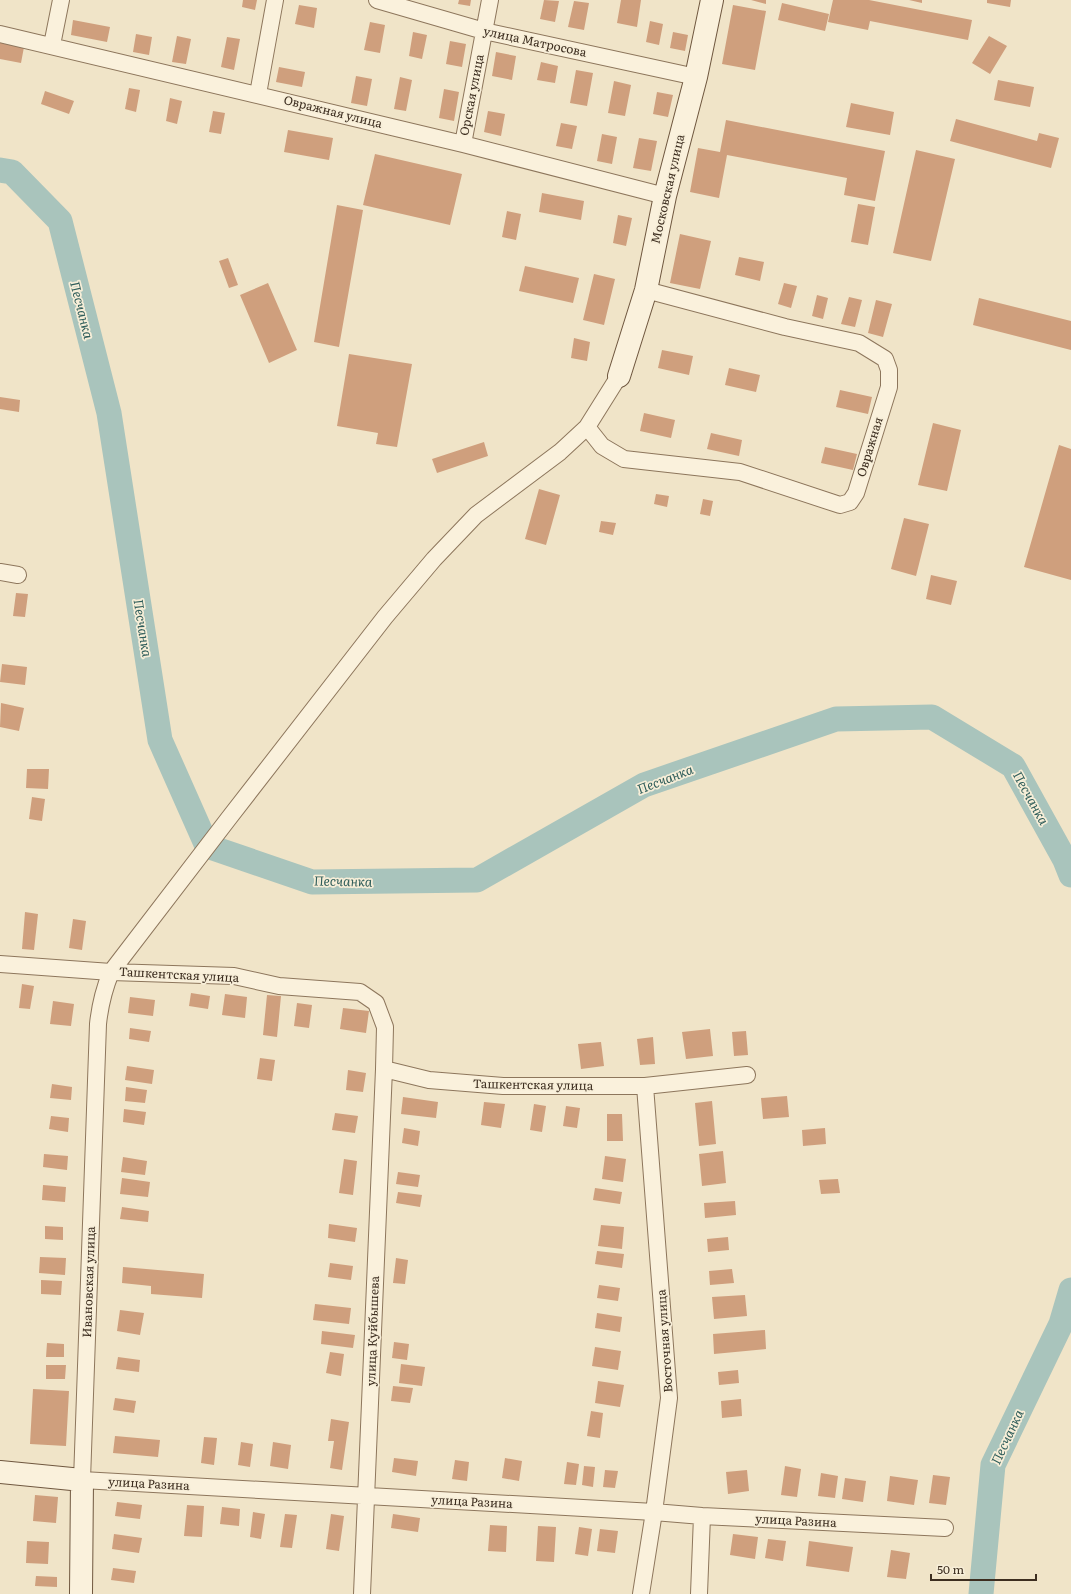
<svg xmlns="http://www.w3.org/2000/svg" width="1071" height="1594" font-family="Literata,serif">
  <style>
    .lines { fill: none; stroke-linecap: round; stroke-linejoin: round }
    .river { stroke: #a9c4bc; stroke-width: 25 }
    .building { fill: #cf9f7d }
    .street-casing { stroke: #8d765c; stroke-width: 18 }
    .secondary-casing { stroke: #6f573f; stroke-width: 24 }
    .street { stroke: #faf1dc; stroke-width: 16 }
    .secondary { stroke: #faf1dc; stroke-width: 22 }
    .labels { text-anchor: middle; stroke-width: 3.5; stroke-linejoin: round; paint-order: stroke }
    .street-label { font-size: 12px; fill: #3d2e20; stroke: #f7eed8 }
    .water-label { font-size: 13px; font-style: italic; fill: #2f5d5a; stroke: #f7eed8 }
  </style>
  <rect width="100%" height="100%" fill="#f0e4c8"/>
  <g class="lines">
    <path class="river" d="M0 170 12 172 60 221 109 413 160 740 207 846 312 882 477 880 644 785 836 719 932 717 1013 766 1065 860 1071 875
      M981 1594 993 1465 1061 1324 1071 1290"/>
  </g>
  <path class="building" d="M243 0H257L255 10 242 7Z
    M459 0H471L470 6 458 4Z
    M544 0 559 1 555 22 540 19Z
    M621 0H641L637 27 617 23Z
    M751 0H766V4Z
    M833 0H869L972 20 968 40 870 21 868 30 828 22Z
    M909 0H922V3Z
    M987 0H1011L1010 7 987 3Z
    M574 1 589 3 584 30 568 27Z
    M782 3 829 14 825 31 778 20Z
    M299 5 317 8 314 28 295 24Z
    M733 5 766 11 755 70 722 64Z
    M73 20 110 27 107 42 71 35Z
    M650 21 663 24 659 45 646 42Z
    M370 22 385 25 380 53 364 50Z
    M413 32 427 35 422 59 409 56Z
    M673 32 688 35 685 51 670 48Z
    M136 34 152 37 149 55 133 52Z
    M177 36 191 39 186 64 172 62Z
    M989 36 1007 46 990 74 972 63Z
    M227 37 240 39 234 70 221 67Z
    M450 41 466 44 462 67 446 64Z
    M0 42 24 47 21 63 0 59Z
    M496 52 516 56 512 80 492 76Z
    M541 62 558 66 555 83 537 80Z
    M279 67 305 72 302 87 276 82Z
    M576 70 593 73 587 106 570 103Z
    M356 76 372 79 367 106 351 103Z
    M400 77 412 80 406 111 394 109Z
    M998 80 1034 87 1030 107 994 100Z
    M614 81 631 85 625 116 608 113Z
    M129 88 140 90 136 112 125 109Z
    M444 89 459 92 454 121 439 118Z
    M45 91 74 101 69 114 41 104Z
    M657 92 673 95 668 117 653 114Z
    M170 98 182 101 177 124 166 121Z
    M851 103 894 112 890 135 846 127Z
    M213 111 225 113 221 134 209 132Z
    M488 111 505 114 501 136 484 132Z
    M956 119 1037 141 1039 133 1059 138 1051 168 950 141Z
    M726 120 885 151 875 201 844 195 847 178 727 155 719 198 690 192 698 148 720 152Z
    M561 123 577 126 572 149 556 146Z
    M288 130 333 138 329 160 284 152Z
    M602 134 617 137 612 164 597 161Z
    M639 138 657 141 651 171 633 168Z
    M916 150 955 159 931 261 893 253Z
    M375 154 462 174 450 225 363 205Z
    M542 193 584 201 581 220 539 212Z
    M858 204 875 207 868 245 851 242Z
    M337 205 363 210 339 347 314 342Z
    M507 211 521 214 516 240 502 237Z
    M618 215 632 218 626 246 613 243Z
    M680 234 711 241 700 289 670 283Z
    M739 257 764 262 760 281 735 275Z
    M228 258 238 285 229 288 219 261Z
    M525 266 579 278 573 303 519 291Z
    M594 274 615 279 604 325 583 320Z
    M268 283 297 350 269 363 240 295Z
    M784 283 797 286 791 308 778 304Z
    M817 295 828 298 823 319 812 316Z
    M849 297 862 300 855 327 841 324Z
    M979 298 1071 321V350L973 325Z
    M876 300 892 304 883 337 868 333Z
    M574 338 590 342 587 361 571 358Z
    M662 350 693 356 689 375 658 368Z
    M349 354 412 364 397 447 376 444 378 433 337 426Z
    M729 368 760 375 756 392 725 385Z
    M840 390 872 397 868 414 836 407Z
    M0 397 20 400 19 412 0 409Z
    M644 413 675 420 671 438 640 431Z
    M933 423 961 430 947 491 918 485Z
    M711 433 742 440 739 456 707 449Z
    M484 442 488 456 437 473 432 459Z
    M1059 445 1071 449V580L1024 567Z
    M825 447 857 454 853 470 821 463Z
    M539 489 560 495 546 545 525 539Z
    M656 494 669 496 667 507 654 504Z
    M703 499 713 501 710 516 700 514Z
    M904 518 929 524 916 576 891 569Z
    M601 521 616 523 613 535 599 532Z
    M931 575 957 581 951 605 926 599Z
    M16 593 28 594 25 617 13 616Z
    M2 664 27 667 25 685 0 682Z
    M1 703 24 708 19 731 0 727Z
    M27 769H49L48 789 26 788Z
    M32 797 45 799 42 821 29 819Z
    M25 912 38 914 34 950 22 949Z
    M73 919 86 921 82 950 69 948Z
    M22 984 34 986 30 1009 19 1008Z
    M191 993 210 996 208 1009 189 1006Z
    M225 994 247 997 245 1018 222 1015Z
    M267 995 281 996 277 1037 263 1035Z
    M130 997 155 1000 153 1016 128 1013Z
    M53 1001 74 1004 71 1026 50 1024Z
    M297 1003 312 1005 309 1028 294 1026Z
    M343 1008 369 1011 366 1033 340 1029Z
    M130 1028 151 1031 149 1042 129 1039Z
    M710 1029 713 1056 686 1059 682 1032Z
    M746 1031 748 1055 734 1056 732 1032Z
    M653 1037 655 1064 640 1065 637 1039Z
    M601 1042 604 1066 581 1069 578 1044Z
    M260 1058 275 1060 272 1081 257 1079Z
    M127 1066 154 1070 152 1084 125 1080Z
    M348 1070 366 1073 363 1092 346 1090Z
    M52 1084 72 1087 71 1100 50 1098Z
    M126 1087 147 1090 145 1103 125 1101Z
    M787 1096 789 1117 763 1119 761 1098Z
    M403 1097 438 1102 436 1118 401 1114Z
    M712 1101 716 1144 699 1146 695 1103Z
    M484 1102 505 1104 501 1128 481 1125Z
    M534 1104 546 1106 542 1132 530 1130Z
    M566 1106 580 1108 577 1128 563 1126Z
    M124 1109 146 1112 144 1125 123 1122Z
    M335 1113 358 1116 355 1133 332 1130Z
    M607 1114H622L623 1141H607Z
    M51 1116 69 1118 68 1132 49 1129Z
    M404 1128 420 1131 418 1146 402 1143Z
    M825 1128 826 1144 803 1146 802 1130Z
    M723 1151 726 1183 702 1186 699 1154Z
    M44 1154 68 1156 67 1170 43 1167Z
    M605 1156 626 1159 623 1182 602 1179Z
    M123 1157 147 1161 145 1175 121 1172Z
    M344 1159 357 1161 353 1195 339 1193Z
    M398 1172 420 1175 418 1187 396 1184Z
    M122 1178 150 1182 148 1197 120 1194Z
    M838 1179 840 1193 821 1194 819 1180Z
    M43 1185 66 1187 65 1202 42 1200Z
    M595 1188 622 1192 620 1204 593 1200Z
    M398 1192 422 1195 420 1207 396 1203Z
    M735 1201 736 1215 705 1218 704 1203Z
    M122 1207 149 1211 148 1222 120 1219Z
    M329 1224 357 1228 355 1242 328 1238Z
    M601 1225 624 1227 622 1249 598 1246Z
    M45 1226 63 1227V1240L45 1239Z
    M728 1237 729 1250 708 1252 707 1239Z
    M597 1251 624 1254 622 1268 595 1264Z
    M40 1257 66 1258 65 1275 39 1273Z
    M396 1258 408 1260 405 1284 393 1283Z
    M330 1263 353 1266 351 1280 328 1277Z
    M123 1267 204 1274 202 1298 151 1294V1286L122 1283Z
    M732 1269 734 1283 710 1285 709 1271Z
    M41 1280 62 1281 61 1295 41 1294Z
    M599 1285 620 1288 618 1301 597 1298Z
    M745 1295 747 1316 714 1319 712 1297Z
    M315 1304 351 1308 349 1324 313 1320Z
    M120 1310 144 1313 140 1335 117 1331Z
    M597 1313 622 1317 620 1332 595 1328Z
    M765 1330 766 1349 714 1354 713 1334Z
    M322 1331 355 1335 353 1348 321 1344Z
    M394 1342 409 1344 407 1360 392 1358Z
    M47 1343 64 1344V1357H46Z
    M595 1347 621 1351 618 1370 592 1366Z
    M330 1352 344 1354 341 1376 326 1373Z
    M118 1357 140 1360 139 1372 116 1369Z
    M401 1364 425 1367 422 1386 399 1383Z
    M46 1365H66L65 1379H46Z
    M738 1370 739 1383 719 1385 718 1372Z
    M598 1381 624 1385 620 1407 595 1403Z
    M393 1386 413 1388 410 1403 391 1401Z
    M33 1389 69 1391 66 1446 30 1444Z
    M115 1398 136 1401 134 1413 113 1410Z
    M741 1399 742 1416 722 1418 721 1401Z
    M591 1411 603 1413 600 1438 587 1436Z
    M331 1419 349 1422 342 1470 330 1468 334 1441H328Z
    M115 1436 160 1440 158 1457 113 1453Z
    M204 1437 217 1438 214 1465 201 1463Z
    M241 1442 253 1444 250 1467 238 1465Z
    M273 1442 291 1445 288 1469 270 1466Z
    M394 1458 418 1461 416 1476 392 1472Z
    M505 1458 522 1461 519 1481 502 1478Z
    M455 1460 469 1462 467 1481 452 1479Z
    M567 1462 579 1464 576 1485 564 1484Z
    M584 1466 595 1467 593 1487 582 1485Z
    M785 1466 801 1469 797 1497 781 1495Z
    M605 1470 618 1471 615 1488 603 1487Z
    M747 1470 749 1491 728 1494 726 1472Z
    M821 1473 838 1476 835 1498 818 1496Z
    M933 1475 950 1477 946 1505 929 1503Z
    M890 1476 918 1480 914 1505 887 1501Z
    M845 1478 866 1481 863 1502 842 1499Z
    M35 1495 58 1497 56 1523 33 1521Z
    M117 1502 142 1505 140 1519 115 1516Z
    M187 1505 204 1506 202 1537 184 1536Z
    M222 1507 240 1509 239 1526 220 1524Z
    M253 1512 265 1514 261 1539 250 1537Z
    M285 1514 297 1515 292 1548 280 1547Z
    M331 1514 344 1516 339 1551 326 1549Z
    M393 1514 420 1518 418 1532 391 1528Z
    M490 1525 507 1526 506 1552 488 1551Z
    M538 1526 556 1527 554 1562 536 1561Z
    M579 1527 592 1529 588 1556 575 1554Z
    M600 1529 618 1531 615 1553 597 1551Z
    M114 1534 142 1538 139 1553 112 1549Z
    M733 1534 758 1537 755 1559 730 1555Z
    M768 1539 786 1541 783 1561 765 1558Z
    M27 1541 49 1542 48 1564 26 1563Z
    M809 1541 853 1547 849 1572 806 1566Z
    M891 1550 910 1553 906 1579 887 1577Z
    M113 1568 136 1571 134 1583 111 1580Z
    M36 1576 57 1577V1587L35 1586Z"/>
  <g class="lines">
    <g class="street-casing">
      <path id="street" d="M377 0 484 31 696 77
        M0 34 463 144 665 196
        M52 45 61 0
        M258 94 275 0
        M463 144 490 0
        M619 376 587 427 560 452 476 515 434 559 385 617 229 818 111 972C104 989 100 1005 98 1024L82 1480 654 1512 702 1516 945 1528
        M587 427 602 446 624 459 740 472 840 505 850 502 856 493 889 387V370L885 359 859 343 785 327 646 290
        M0 572 18 575
        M0 964 111 972 234 976 279 986 360 992 376 1003 385 1027 384 1069 429 1080 503 1086H645L747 1075
        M362 1594 384 1069
        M641 1594 654 1512 669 1398 645 1086
        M699 1594 702 1516"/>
    </g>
    <g class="secondary-casing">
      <path id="secondary" d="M619 376 646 290 665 196 696 77 712 0
        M0 1472 82 1480 81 1594"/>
    </g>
    <use href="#street" class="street"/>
    <use href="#secondary" class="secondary"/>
  </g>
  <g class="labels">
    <g class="street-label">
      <text transform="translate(535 42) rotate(12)" y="4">улица Матросова</text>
      <text transform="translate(472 95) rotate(-79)" y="4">Орская улица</text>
      <text transform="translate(333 112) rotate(14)" y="4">Овражная улица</text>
      <text transform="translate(668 189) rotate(-77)" y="4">Московская улица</text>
      <text transform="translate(870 447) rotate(-73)" y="4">Овражная</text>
      <text transform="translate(179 975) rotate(3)" y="4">Ташкентская улица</text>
      <text transform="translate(533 1085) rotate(1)" y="4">Ташкентская улица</text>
      <text transform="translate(89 1282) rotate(-88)" y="4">Ивановская улица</text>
      <text transform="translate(373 1331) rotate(-88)" y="4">улица Куйбышева</text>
      <text transform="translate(665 1341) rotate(-94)" y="4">Восточная улица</text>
      <text transform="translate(149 1484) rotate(3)" y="4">улица Разина</text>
      <text transform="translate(472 1502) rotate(3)" y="4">улица Разина</text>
      <text transform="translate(796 1521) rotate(3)" y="4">улица Разина</text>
    </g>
    <g class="water-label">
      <text transform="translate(82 310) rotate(76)" y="5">Песчанка</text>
      <text transform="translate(143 628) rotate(81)" y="5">Песчанка</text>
      <text transform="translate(665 779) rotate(-21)" y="5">Песчанка</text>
      <text transform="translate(1031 798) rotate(61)" y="5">Песчанка</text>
      <text transform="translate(343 881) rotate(1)" y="5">Песчанка</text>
      <text transform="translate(1007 1437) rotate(-65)" y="5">Песчанка</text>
    </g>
  </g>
  <path d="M931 1574v6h105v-6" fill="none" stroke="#3d2e20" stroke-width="2"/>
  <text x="937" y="1574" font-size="12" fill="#3d2e20" stroke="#f7eed8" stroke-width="3" paint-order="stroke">50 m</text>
</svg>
